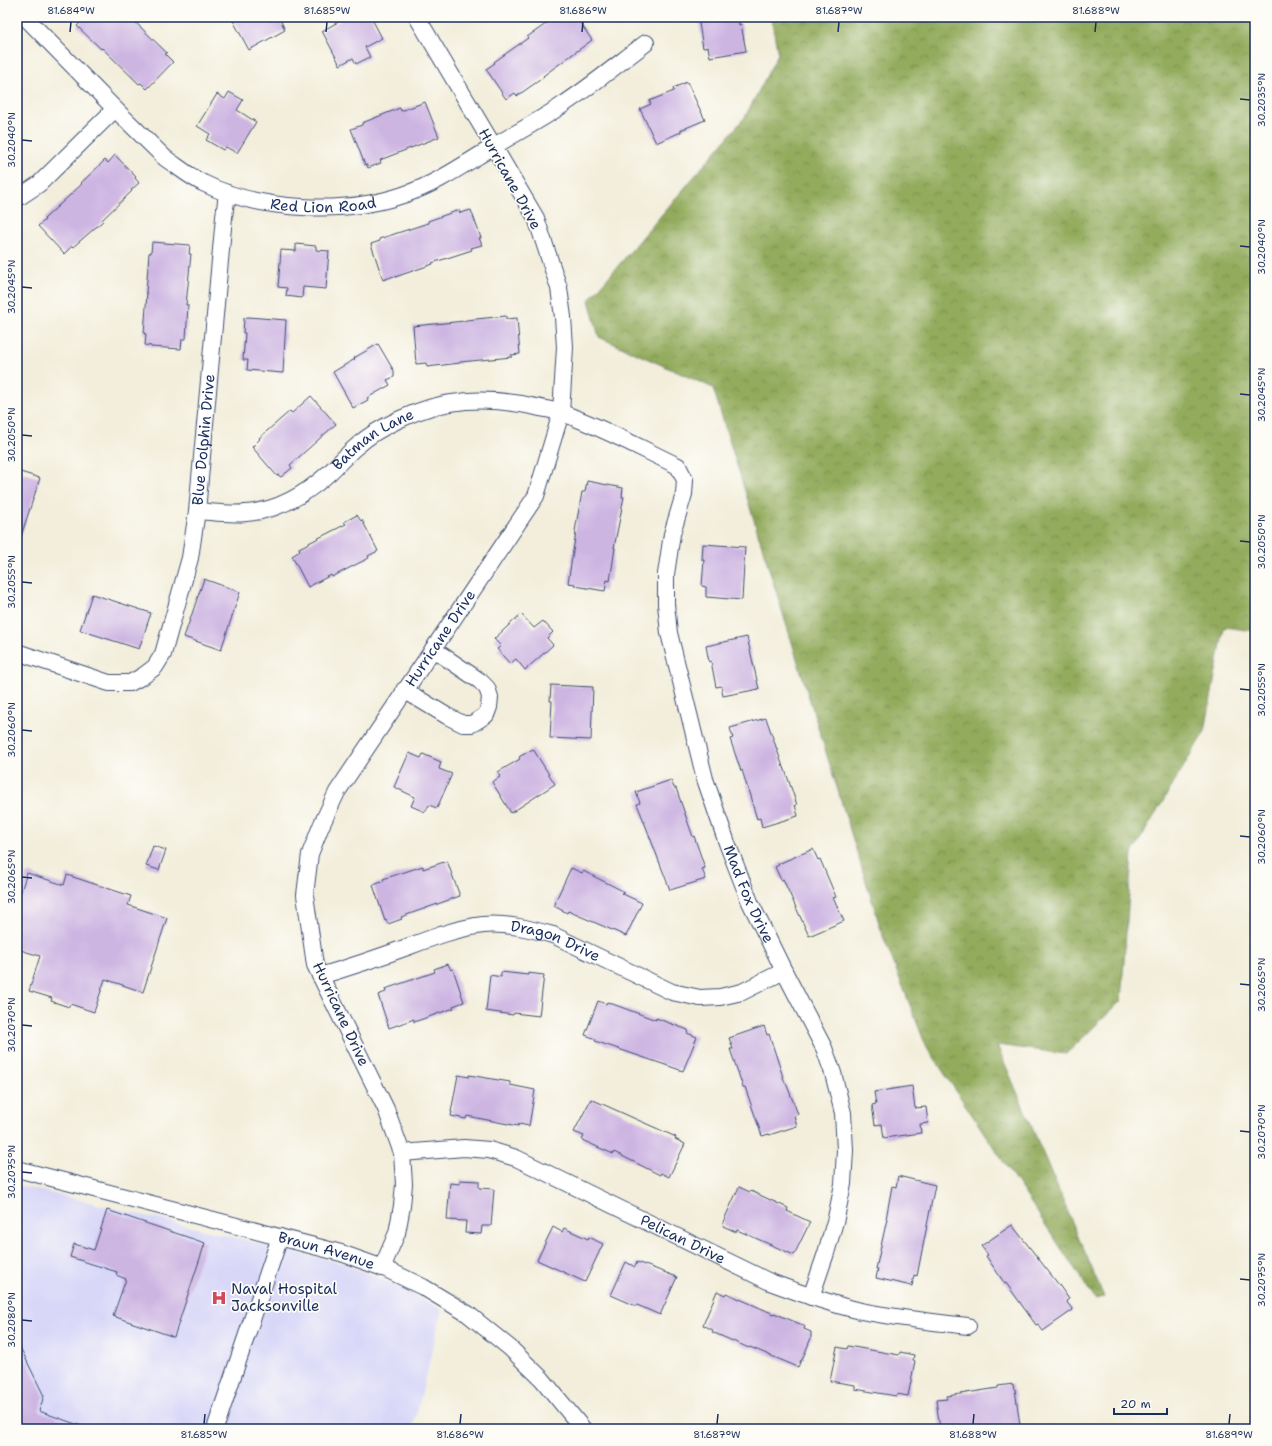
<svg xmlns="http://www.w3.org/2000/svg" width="1272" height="1446" font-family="'Shantell Sans',sans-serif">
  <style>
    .built { fill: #d8d7f8 }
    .forest { fill: url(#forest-crowns); stroke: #566d5d }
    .building { fill: #cdb5e2 }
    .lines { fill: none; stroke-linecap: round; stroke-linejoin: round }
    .minor-casing { stroke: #3b4c71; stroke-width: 18 }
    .minor { stroke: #fff; stroke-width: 16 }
    .ticks { fill: none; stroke: #1b2f5e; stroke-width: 1.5 }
    .labels { text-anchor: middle; stroke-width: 3.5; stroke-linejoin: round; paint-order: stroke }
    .street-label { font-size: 15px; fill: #1b2f5e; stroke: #fdfcf7 }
    .poi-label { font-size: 15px; fill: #1b2f5e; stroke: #fdfcf7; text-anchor: start }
    .neatline { fill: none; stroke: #1b2f5e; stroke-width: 1.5 }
    .ticks-label { font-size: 10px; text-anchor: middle; fill: #1b2f5e }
  </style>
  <defs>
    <pattern id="forest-crowns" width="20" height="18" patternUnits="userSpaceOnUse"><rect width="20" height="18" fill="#92ab5c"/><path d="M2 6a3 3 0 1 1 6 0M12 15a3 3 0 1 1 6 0" fill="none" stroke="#768c4f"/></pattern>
  </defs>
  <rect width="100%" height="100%" fill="#fdfcf7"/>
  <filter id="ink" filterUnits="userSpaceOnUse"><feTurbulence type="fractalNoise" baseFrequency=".025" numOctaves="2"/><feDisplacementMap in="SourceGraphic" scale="8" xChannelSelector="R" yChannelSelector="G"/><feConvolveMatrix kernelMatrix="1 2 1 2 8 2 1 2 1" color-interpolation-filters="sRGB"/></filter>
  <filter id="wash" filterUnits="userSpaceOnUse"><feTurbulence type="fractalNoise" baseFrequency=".012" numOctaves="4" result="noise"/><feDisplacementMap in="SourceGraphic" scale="16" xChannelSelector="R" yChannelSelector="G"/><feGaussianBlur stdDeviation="0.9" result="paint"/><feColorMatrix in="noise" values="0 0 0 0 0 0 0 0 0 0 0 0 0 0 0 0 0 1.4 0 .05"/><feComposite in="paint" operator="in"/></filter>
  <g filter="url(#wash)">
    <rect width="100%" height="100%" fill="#f3eedb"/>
    <path class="built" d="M17 1185 345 1264 399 1286 442 1310 413 1429H17Z"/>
    <path class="forest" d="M771 17H1255V631L1224 627 1205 731 1132 853 1121 1001 1066 1054 997 1045 1104 1297 1095 1299 926 1046 883 936 713 388 599 337 589 300 745 117 778 54Z"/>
    <g id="blocks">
      <path class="building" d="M86 17H130L167 53 165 54 173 62 147 89 141 83 139 84 102 48 101 49 77 26Z
        M231 17H279L285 30 249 50Z
        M338 17H371L382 38 365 47 370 57 356 64 353 58 340 65 322 31 340 21Z
        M556 17H576L592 40 543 76 544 77 517 96 515 93 506 99 486 69 495 63 494 62 528 38 527 37Z
        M698 17H738L739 25 741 24 746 51 710 57 708 47 703 48Z
        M687 82 705 120 681 130V132L656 143 640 109 651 104 649 101 674 91 673 88Z
        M229 92 243 100 237 110 256 122 237 153 226 147 223 150 206 140 210 134 197 126 217 94 225 99Z
        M425 102 439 137 380 160 381 163 368 168 366 164 365 165 351 129 362 125V123L400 108 401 111Z
        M115 155 136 177 135 178 139 183 131 190 132 191 102 220 103 221 73 247 72 246 64 254 38 226 45 220 44 219 82 184 81 183 105 160 108 163Z
        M459 210 460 213 471 210 481 238H479L482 245 471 248 472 250 432 263 433 264 395 277 394 276 383 280 371 244 380 241 379 239 428 223V221Z
        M152 242 190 245 189 254H191L186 305H188L186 339H182L181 349 151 347V346L145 345 146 334H144L147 293H146L149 253H151Z
        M296 244 316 246V250L329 251 326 289 303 287 302 298 286 296 287 288 278 287 281 250 296 251Z
        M506 316V319L517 318 520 354 511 355 512 357 460 362V363L427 367 426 363 416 364 413 326 465 321 466 320Z
        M248 317 286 320 283 373 247 370 248 360H243L245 333H243L244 318Z
        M378 344 394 371V377L387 380 390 385 367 398 368 400 353 408 333 372 355 359 354 358Z
        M311 396 336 424 290 465 292 468 281 477 278 475 277 476 252 447 260 439 259 438 290 411 292 413Z
        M17 471 40 478 20 539 17 538Z
        M587 481 623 488 622 497H624L614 548H615L610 581 607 580 605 591 575 586V584L568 583 576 532 575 531 582 492H585Z
        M357 515 361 521 362 520 378 551 368 556 369 558 355 565 332 577 331 575 308 587 292 556 300 551 299 548 346 524 344 522Z
        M703 544 745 547 742 600 706 597V587L702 586 704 560H702Z
        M204 579 240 592 221 650 184 637Z
        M92 594 151 613 139 649 80 630Z
        M521 614 534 628 543 621 553 632 547 638 553 645 525 670 516 659 510 664 497 649 501 646 494 639Z
        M747 637 759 689 723 696 721 686 716 687 711 661 709 662 706 646Z
        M551 685 593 687 591 740 550 738 552 701H550Z
        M766 718 783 767H784L797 805H795L798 816 762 827 760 818 757 819 742 770 741 771 730 739 733 738 730 728Z
        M533 749 555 784 511 813 492 782 500 777 498 772 520 759 519 757Z
        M409 753 421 758 423 754 441 762 439 769 452 774 437 808 429 805 425 812 411 806 415 797 394 787Z
        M671 780 674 788H676L693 837 694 836 705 868 702 869 706 879 670 890 643 819 637 804 640 803 636 792Z
        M153 846 166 850 159 870 146 866Z
        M813 849 818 860 820 859 836 897 833 898 844 921 809 936 783 879 781 880 775 867 779 865 778 864Z
        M447 861 460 896 401 917 402 919 388 924 386 920 385 921 373 885 384 881 383 879 423 866V869Z
        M571 868 582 873 583 871 625 892 621 893 642 903 626 936 568 911 567 913 554 906 556 903 555 902Z
        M27 873 64 885 67 875 131 896 128 905 167 918 143 992 105 979 94 1012 70 1004 69 1007 51 1001 52 998 29 991 40 956 17 949V903Z
        M448 964 451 970 453 969 464 1002 453 1006 454 1008 414 1022V1019L389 1028 378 995 386 992 385 989 435 972 434 969Z
        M501 972 528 975V973L544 975 539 1016 514 1013 513 1015 486 1011 490 975 501 977Z
        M598 1001 606 1004 607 1002 656 1020V1018L688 1030 687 1033 697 1037 683 1071 595 1041 596 1039 585 1035Z
        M764 1026 767 1035 769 1034 785 1083H786L798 1114 794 1116 797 1126 769 1135V1134L762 1136 745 1087H743L730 1049H733L729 1038Z
        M458 1075 469 1077V1075L510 1082V1085L535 1090 529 1126 519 1124 518 1126 467 1116 466 1119 451 1116 452 1112H451Z
        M912 1086 915 1108 926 1107 928 1123 920 1124 921 1133 884 1138 882 1124 875 1125 872 1105 876 1104 874 1092Z
        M591 1099 676 1137 675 1139 685 1144 669 1177 661 1173 660 1175 614 1152 613 1154 582 1140 584 1136 574 1132Z
        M898 1176 935 1185 917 1276 914 1275 912 1286 876 1278 878 1269H876L887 1219H886L892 1186 896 1187Z
        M460 1180 479 1181V1188L494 1189 491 1226H482L481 1234 465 1233 466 1221 447 1220 450 1183 460 1184Z
        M739 1187 750 1192 751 1191 788 1208 787 1211 810 1222 794 1255 737 1230 736 1232 723 1226 724 1222H723Z
        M107 1210 205 1243 174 1337 113 1316 126 1279 116 1275 117 1272 70 1257 74 1244 94 1250Z
        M1012 1225 1059 1285 1069 1299 1066 1301 1073 1310 1043 1331 1038 1324 1036 1325 1006 1283 1005 1284 986 1256 988 1255 981 1246Z
        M553 1227 562 1232 564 1228 588 1239 589 1237 603 1244 585 1282 537 1260Z
        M626 1262 635 1267 637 1262 677 1277 660 1315 637 1305 636 1306 611 1295Z
        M717 1291 725 1295 726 1293 774 1314V1313L805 1326 804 1329 811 1332V1338L802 1360H801L798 1367 750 1347 749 1348 712 1332 713 1330 703 1325Z
        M17 1341 44 1396 39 1411 84 1427V1429H17Z
        M848 1346 899 1355 900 1352 914 1355 913 1360 915 1361 908 1396 897 1394 896 1396 855 1389V1385L830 1381 837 1347 847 1349Z
        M1013 1384 1014 1390 1015 1389 1020 1425 1008 1427V1429H940L936 1400 947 1399V1396L998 1388V1386Z"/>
    </g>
  </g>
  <g filter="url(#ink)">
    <use href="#blocks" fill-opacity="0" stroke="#3b4c71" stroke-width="1"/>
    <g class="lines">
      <g class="minor-casing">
        <g id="minor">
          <path id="s1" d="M25 17 115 109 165 158C177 166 190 177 203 183 259 211 344 215 403 195 437 184 466 163 496 145 518 132 540 120 561 106 590 87 618 64 646 43"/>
          <path d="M17 197 21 196 39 184 115 109"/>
          <path id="s2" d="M197 511C213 512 230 515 246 513 277 511 306 494 329 473 338 465 347 454 357 446 369 435 383 427 398 420 443 398 487 396 536 407 544 409 554 410 562 413 602 427 640 448 678 466L685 480 684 494 672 534 666 574V604L669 633 705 779 727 843 750 902 784 971 824 1048 833 1073 843 1113 845 1150 843 1184 836 1218 826 1253 811 1297"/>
          <path id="s3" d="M17 652 109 683H130L143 676 155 667 163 654 190 558 197 511 224 217 227 193"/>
          <path d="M404 690 447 716 463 724H472L486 715 489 707 490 697 487 688 480 681 433 649"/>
          <path id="s4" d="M320 976C351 967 380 957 410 946 434 937 458 928 483 925 507 923 531 929 553 935L672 992 700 998 720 997 742 992 784 971"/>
          <path id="s5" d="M402 1153 464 1148 489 1150 516 1158 770 1282C800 1293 830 1304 861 1311 896 1318 932 1322 968 1326"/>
          <path id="s6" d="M17 1169 341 1253 386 1269 423 1287 468 1314 510 1348 542 1379 583 1429"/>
          <path id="s7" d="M382 1268 397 1233 402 1206 404 1184 402 1153 386 1109 315 965 305 895 310 854 321 826 337 792 536 496 561 413 565 347 563 317 559 288 536 218 417 17"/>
          <path d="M215 1429 280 1237"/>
        </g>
      </g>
      <use href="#minor" class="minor"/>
    </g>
  </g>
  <path class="ticks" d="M70 32 71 22M326 32 327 22M582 32 583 22M838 32 839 22M1095 32 1096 22M1240 99 1250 100M22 140 32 141M1240 246 1250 247M22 287 32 288M1240 394 1250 395M22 435 32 436M1240 541 1250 542M22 582 32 583M1240 689 1250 690M22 730 32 731M1240 836 1250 837M22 877 32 878M1240 984 1250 985M22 1025 32 1026M1240 1131 1250 1132M22 1172 32 1173M1240 1279 1250 1280M22 1320 32 1321M204 1424 205 1414M460 1424 461 1414M717 1424 718 1414M973 1424 974 1414M1229 1424 1230 1414"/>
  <defs>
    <g id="hospital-bare" transform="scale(1.2)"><path d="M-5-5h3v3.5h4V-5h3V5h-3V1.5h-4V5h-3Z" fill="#d1495b" stroke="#fdfcf7" stroke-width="2.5" paint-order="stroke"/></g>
  </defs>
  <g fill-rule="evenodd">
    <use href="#hospital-bare" x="219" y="1298"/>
  </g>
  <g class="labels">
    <g class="street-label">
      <text transform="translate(510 179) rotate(61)" y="5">Hurricane Drive</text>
      <text dy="5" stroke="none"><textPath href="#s1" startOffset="368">Red Lion Road</textPath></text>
      <text dy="5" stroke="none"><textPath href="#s3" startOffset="382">Blue Dolphin Drive</textPath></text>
      <text dy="5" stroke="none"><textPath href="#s2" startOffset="199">Batman Lane</textPath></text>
      <text dy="5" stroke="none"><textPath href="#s7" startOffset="691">Hurricane Drive</textPath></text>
      <text dy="5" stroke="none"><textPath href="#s2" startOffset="971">Mad Fox Drive</textPath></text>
      <text dy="5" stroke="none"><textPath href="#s4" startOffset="246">Dragon Drive</textPath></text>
      <text transform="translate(341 1014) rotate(65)" y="5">Hurricane Drive</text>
      <text dy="5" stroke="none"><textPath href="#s5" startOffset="301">Pelican Drive</textPath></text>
      <text dy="5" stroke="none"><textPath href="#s6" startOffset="320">Braun Avenue</textPath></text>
    </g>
    <g class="poi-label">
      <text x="231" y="1294">Naval Hospital<tspan x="231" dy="17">Jacksonville</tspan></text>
    </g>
  </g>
  <rect width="1272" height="1446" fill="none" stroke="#fdfcf7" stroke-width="44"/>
  <path d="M1114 1408v6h53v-6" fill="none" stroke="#1b2f5e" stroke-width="2"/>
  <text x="1120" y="1408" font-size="12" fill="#1b2f5e" stroke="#fdfcf7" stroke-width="3" paint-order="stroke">20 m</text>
  <rect x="22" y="22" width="1228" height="1402" class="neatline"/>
  <g class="ticks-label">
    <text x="71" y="14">81.684°W</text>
    <text x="327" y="14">81.685°W</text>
    <text x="583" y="14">81.686°W</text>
    <text x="839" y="14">81.687°W</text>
    <text x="1096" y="14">81.688°W</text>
    <text transform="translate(1261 100) rotate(-90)" y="4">30.2035°N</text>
    <text transform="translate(11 140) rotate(-90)" y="4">30.2040°N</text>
    <text transform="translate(1261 247) rotate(-90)" y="4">30.2040°N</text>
    <text transform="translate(11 287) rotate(-90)" y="4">30.2045°N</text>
    <text transform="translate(1261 395) rotate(-90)" y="4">30.2045°N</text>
    <text transform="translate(11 435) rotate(-90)" y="4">30.2050°N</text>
    <text transform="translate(1261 542) rotate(-90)" y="4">30.2050°N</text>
    <text transform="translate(11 582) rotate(-90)" y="4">30.2055°N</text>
    <text transform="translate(1261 690) rotate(-90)" y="4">30.2055°N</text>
    <text transform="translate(11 730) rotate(-90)" y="4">30.2060°N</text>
    <text transform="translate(1261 837) rotate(-90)" y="4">30.2060°N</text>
    <text transform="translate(11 877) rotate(-90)" y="4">30.2065°N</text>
    <text transform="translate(1261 985) rotate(-90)" y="4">30.2065°N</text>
    <text transform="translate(11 1025) rotate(-90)" y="4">30.2070°N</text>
    <text transform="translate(1261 1132) rotate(-90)" y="4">30.2070°N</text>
    <text transform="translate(11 1172) rotate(-90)" y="4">30.2075°N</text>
    <text transform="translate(1261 1280) rotate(-90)" y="4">30.2075°N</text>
    <text transform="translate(11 1320) rotate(-90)" y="4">30.2080°N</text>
    <text x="204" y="1438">81.685°W</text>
    <text x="460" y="1438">81.686°W</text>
    <text x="717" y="1438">81.687°W</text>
    <text x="973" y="1438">81.688°W</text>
    <text x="1229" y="1438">81.689°W</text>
  </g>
</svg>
